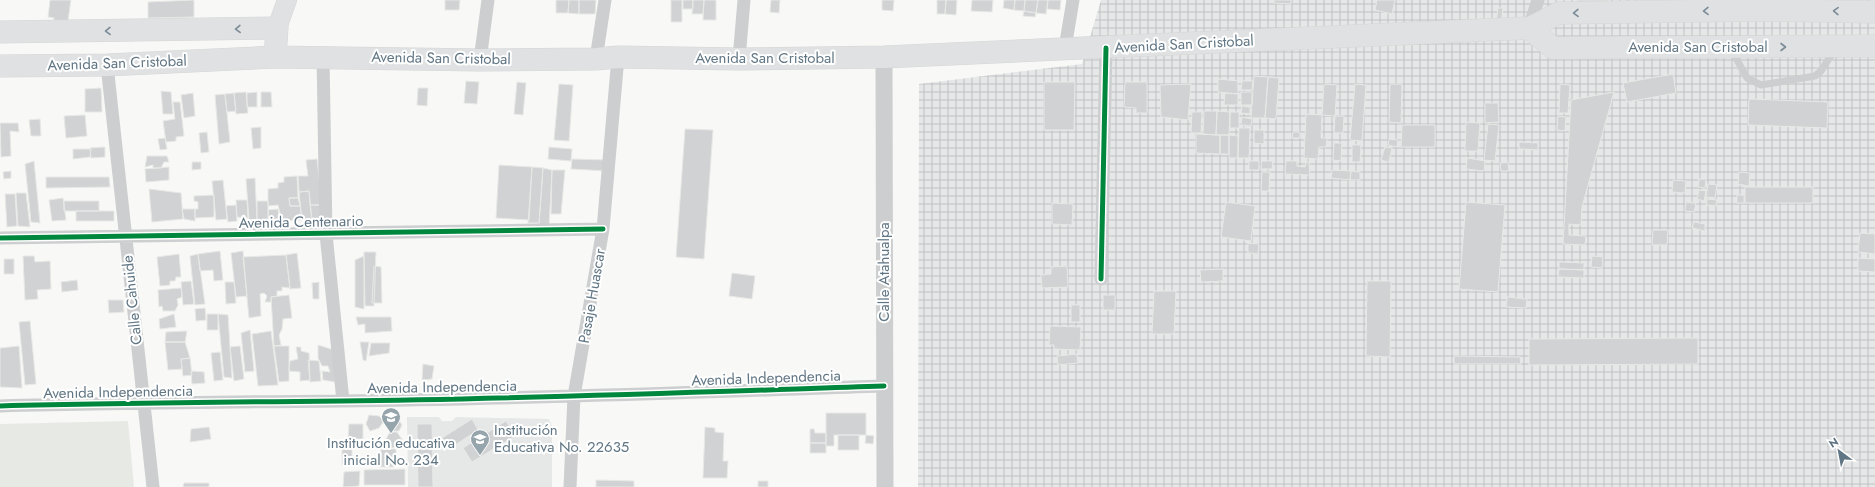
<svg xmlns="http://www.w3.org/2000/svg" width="1875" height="487" font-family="Jost,sans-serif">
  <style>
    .built { fill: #e6e8e8 }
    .industrial { fill: url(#industrial-grid) }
    .green { fill: #e7eae4 }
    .building { fill: #d0d2d3; stroke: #e8e8e6 }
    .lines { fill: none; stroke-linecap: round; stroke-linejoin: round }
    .secondary-casing { stroke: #d5d6d7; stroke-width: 20 }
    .trunk-casing { stroke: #d5d6d6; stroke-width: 23 }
    .service { stroke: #cdcecf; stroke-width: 7 }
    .minor { stroke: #cdcecf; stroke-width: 13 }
    .tertiary { stroke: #cdcecf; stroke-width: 17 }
    .secondary { stroke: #e0e1e2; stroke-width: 19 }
    .trunk { stroke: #e0e1e2; stroke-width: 22 }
    .cycleway-casing { stroke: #fff; stroke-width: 8 }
    .cycleway { stroke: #00873e; stroke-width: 5 }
    .oneway { stroke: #7a8b97 }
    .labels { text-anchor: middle; stroke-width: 4; stroke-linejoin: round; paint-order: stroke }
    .street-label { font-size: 15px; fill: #617684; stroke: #fff }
    .poi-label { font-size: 15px; fill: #617684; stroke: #fff; text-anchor: start }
  </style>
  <defs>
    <pattern id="industrial-grid" width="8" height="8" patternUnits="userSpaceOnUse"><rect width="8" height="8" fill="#e6e8e8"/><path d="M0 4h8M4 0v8" fill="none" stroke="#bec1c2"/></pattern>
  </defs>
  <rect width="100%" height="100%" fill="#f8f8f7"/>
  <path class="built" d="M407 417H439L442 421H452L456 417 549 419 552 426V487H408Z"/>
  <path class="industrial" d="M1101 0H1875V487H918L919 84 1082 64Z"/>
  <path class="green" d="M128 421 134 487H0V424Z"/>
  <path class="building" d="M50 0H71L67 28 53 26 54 18 48 17Z
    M194 0V17L148 18V2Z
    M445 0H460L459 10H445Z
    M556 0H569L568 13H556Z
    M569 0H579V14L568 13Z
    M579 0H596L595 14H579Z
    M671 0H682V22H671Z
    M683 0H693V9H683Z
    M693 0H704L703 14H692Z
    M704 0H716V20H703Z
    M771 0H780L779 13 770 12Z
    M882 0H894L893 11 882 10Z
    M937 0H946L945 14H937Z
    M946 0H957L956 15 945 14Z
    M972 0H993L992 12 971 11Z
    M1004 0H1015L1014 10 1003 8Z
    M1015 0H1025L1024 11 1014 10Z
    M1025 0H1038L1036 13 1024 11Z
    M1038 0H1048L1046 14 1036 13Z
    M1048 0H1061L1060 10 1047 9Z
    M1274 0H1291V4L1274 3Z
    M1377 0H1395L1392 14 1375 10Z
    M1577 0H1608L1609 8H1577Z
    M1498 8H1503L1501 24 1496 23Z
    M1024 11 1036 13 1035 17 1023 16Z
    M1673 74 1676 93 1627 102 1623 83Z
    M1254 76 1268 77 1265 118H1251Z
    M1268 77 1279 78 1276 119 1265 118Z
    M1218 79 1238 81V94L1218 92Z
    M466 81 479 82 477 104 464 103Z
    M1242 81H1253L1252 90H1241Z
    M517 82 526 83 523 115 514 114Z
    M1044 82H1075L1074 130H1044Z
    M1125 82H1147V113H1136V108L1124 107Z
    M559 84 573 85 569 141 554 140Z
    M1191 84 1188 120 1161 117 1160 85Z
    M1324 84 1337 85 1335 116 1322 115Z
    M1355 84 1366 85 1362 141 1350 140Z
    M1390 84H1402L1401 123 1389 122Z
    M1560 84 1570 85 1568 113H1559Z
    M101 88 102 112H85V89Z
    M418 88H428L427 106 417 105Z
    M161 91 171 92 173 114H163Z
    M246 92 248 113 236 114 234 93Z
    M257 92V107H247V93Z
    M261 92H271L272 107H261Z
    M1241 92H1252V105H1241Z
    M1614 92 1582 207 1581 225 1569 224V235L1586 236 1585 245 1563 244 1571 100Z
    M193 93 195 116 184 118 181 95Z
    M234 93 236 111 227 112 225 94Z
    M1225 93 1238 94V105H1224Z
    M225 94 230 142 219 144 215 95Z
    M1749 99 1828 102 1827 128 1748 125Z
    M173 102H180L184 136 176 137V141L166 142 163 121 175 119Z
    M1485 103H1498L1499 122 1485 123Z
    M1242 106 1250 107V114L1241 113Z
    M1204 111H1217L1216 135 1203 134Z
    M1217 111 1230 112 1229 135H1216Z
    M1192 112H1202L1201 133H1191Z
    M1230 112H1239V128H1230Z
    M1306 114 1322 115 1321 138H1327L1326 147H1319L1318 159 1304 158Z
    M85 115 87 136 66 138 64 116Z
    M1335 116H1344L1343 133H1334Z
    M1558 116 1566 117 1565 131 1557 130Z
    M1242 117 1252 119 1251 126 1241 125Z
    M40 119 41 136H31L29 120Z
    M1466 122 1480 123 1478 151H1465Z
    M0 123H18L19 132 10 131 11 156 1 157Z
    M1488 124 1499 125 1495 161 1484 160Z
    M1402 125H1435V147H1401Z
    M261 127V148L253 149 251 128Z
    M1239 128H1250L1249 158H1238Z
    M685 129 713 130 704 259 676 257Z
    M1254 130H1264V144L1254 143Z
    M207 132 209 152 201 153 199 133Z
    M1293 132H1300V138H1292Z
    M1196 134 1220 135V154L1196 153Z
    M1220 135H1229V154H1220Z
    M1229 135 1238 136V158H1229Z
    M165 138 167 149 160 150 158 139Z
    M1389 139 1398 140 1397 147 1388 145Z
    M1519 142 1538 143V150L1519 149Z
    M1334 143H1342L1341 161 1333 160Z
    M1352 145H1361L1360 162H1352Z
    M105 147V157L91 158 90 148Z
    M549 147 572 149 571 161 548 159Z
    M1385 147 1392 148 1389 162 1381 160Z
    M73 149H91L90 157 73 159Z
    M147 156H167L169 162H164L161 168H153V165L145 167Z
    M1467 158 1485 161 1484 171 1466 169Z
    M317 159 322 205H310L309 191 299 192 298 176H308L306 160Z
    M572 159 608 160 607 171 571 169Z
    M34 161 40 223 31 222 25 164Z
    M1249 161H1259V170H1249Z
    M1262 161H1273L1272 169H1261Z
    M1286 161H1297V166L1305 167 1306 162H1309L1310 175 1285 174Z
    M192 162H201V169L192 170Z
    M1508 162 1509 171H1501L1500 163Z
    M499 165 532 167 529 220 496 218Z
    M169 167V180L146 182 145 169Z
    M532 167 543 168 539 223H528Z
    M543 168 552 170 549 228 539 225Z
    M552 170H565L561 214H551Z
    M1332 170 1351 171 1350 180 1331 178Z
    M11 171V178L4 179 3 172Z
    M1351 171 1360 172V180H1350Z
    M1262 172H1270L1269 191H1261Z
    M1739 172 1750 173 1749 186 1738 184Z
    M297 176 298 198H289L290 206H300L302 220 282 221 278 205 268 206V189L278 188V183L284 182V177Z
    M46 177H109L110 187 46 188Z
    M255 178 257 220H249L246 179Z
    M1699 179H1706L1705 188 1698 187Z
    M223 180 227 219 216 220 212 181Z
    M1673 180 1686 181 1685 193 1672 192Z
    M1708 184 1717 185 1715 198 1706 197Z
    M1745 187H1813V203H1745Z
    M149 189 181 193 183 219 152 222Z
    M1699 190 1706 191 1704 201 1697 199Z
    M309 191 312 220H302L299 192Z
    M16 193H26L30 227 18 226Z
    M5 194H15L17 226 7 227Z
    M214 195V217L195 218V209H198V202L194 201V196Z
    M1737 195H1744V203H1737Z
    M63 198 66 220 52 221 49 200Z
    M289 198H298L300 206H290Z
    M1707 199 1717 200 1716 206 1706 205Z
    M236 200H247L248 218 237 217Z
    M64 201H99V211H64Z
    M257 201H268V220H257Z
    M1226 202 1255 206 1251 241 1221 237Z
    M1466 202 1505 205 1498 292 1459 289Z
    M1686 202 1696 203 1694 212 1685 211Z
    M1052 203 1073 204 1072 225 1052 224Z
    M236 205 237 221 228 222 226 206Z
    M310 205H322L323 221 312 220Z
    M182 209H195V221L184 219Z
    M278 209 279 220 269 219 268 210Z
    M76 211H114V221H76Z
    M1694 222 1705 224V231L1692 228Z
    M1653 230H1668L1667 245H1652Z
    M1860 233 1875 234V254L1858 252Z
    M1248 243 1259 244 1258 254 1248 253Z
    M220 251 223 280 214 281 213 270 200 271 198 254Z
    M243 251 247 296 236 297 231 253Z
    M364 252H376L374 306H365Z
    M297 253 301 288 290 289 286 255Z
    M179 254 181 277H176L175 281H170V285L160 286 157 257Z
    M198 254 205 304 195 305 190 256Z
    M286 255 290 288 282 287V291H277V296L271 297V302H265L267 296 264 293 260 294 261 316 249 318 243 257Z
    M23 256H34L35 262 50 261 51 289 37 290 38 299 25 300Z
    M364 256V309L355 307V260Z
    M1592 256 1603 257 1602 268 1591 267Z
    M1858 258 1875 259V272L1858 271Z
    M4 259H14V274H4Z
    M1559 262 1584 263V270L1559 269Z
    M374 266 381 267 382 303H372Z
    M1067 266 1068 287 1042 288 1041 275 1051 274V267Z
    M1223 269V281L1201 282 1200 270Z
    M1559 269 1584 270V278L1558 277Z
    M732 273 755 276 752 299 729 296Z
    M77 280 78 290 62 292 61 282Z
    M191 281 194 304 183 305 181 282Z
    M1367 281H1391L1390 357 1366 356Z
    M225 282H234L236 303 226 304Z
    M319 282V299H313L312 283Z
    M181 288 182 297 177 299 178 305 175 311H163L162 306 159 307 158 290Z
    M1154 291H1176L1174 334H1152Z
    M289 295 292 318 283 319 282 329 279 335 281 345 274 346 271 297Z
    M1103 295H1115V310H1103Z
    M1507 297 1527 299 1526 308 1506 307Z
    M108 300H123L124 312 109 313Z
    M1071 305H1080V322H1071Z
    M205 308 206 320 196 321 195 309Z
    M174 314 176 327 160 329 159 319Z
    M207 314H218V330H207Z
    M218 314 228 315 232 378 224 377Z
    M356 317H391L392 331 365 333V324L358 325Z
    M30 321 36 384 25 385 19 322Z
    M1050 326 1081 327 1080 350 1054 349V345H1049Z
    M250 330 254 371 245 372 241 333Z
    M187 331 185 342H165L166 332Z
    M271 331 278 385 258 386 252 334Z
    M1698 338V364L1529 365V339Z
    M165 342H185L190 358 181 359 182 369 168 370Z
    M360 342H369L366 361 363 360Z
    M371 343H390L389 353 369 356Z
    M318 345 334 350 335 382 323 380 322 371 330 372 328 366H322L318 358Z
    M19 346 22 388 0 387V348Z
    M240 346 244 379 234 381 230 347Z
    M274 346H289V381L279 382Z
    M296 347H301V351L309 353 310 380 300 381V372L289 371 290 361 298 359Z
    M220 352 223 380 214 381 211 353Z
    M1077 354 1078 363 1058 365 1057 356Z
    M1454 356 1520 357 1521 364H1454Z
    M190 358 192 375 183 376 181 359Z
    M308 360 319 361 321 381 310 382Z
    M423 364 434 366 432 379 422 380Z
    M191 371 204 372 205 383 192 384Z
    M826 413H866V435H834V446H826Z
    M369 415 379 416 384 421 379 428 370 431 366 424Z
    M390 415H396L402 425 399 431H389L385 423Z
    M472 419 478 430 449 449 442 438Z
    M506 421 515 436 472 462 463 448Z
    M349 424H363V439H348Z
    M417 424H432L433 487H418Z
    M209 427 211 439 190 442 191 429Z
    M705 427 715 428V432L724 433 723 461H728L727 478H703Z
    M810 429H814L815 433H826V443H810Z
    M390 432H397L403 441 399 447 390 448 385 441Z
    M838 435H859V450H838Z
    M866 435 874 436 873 444 865 443Z
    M810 443H826V453H810Z
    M342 447H352V464L342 465Z
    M381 449H396V467H380Z
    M405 469V485H364V470Z
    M360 471 359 486 343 487 344 472Z
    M596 480 634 481V487H596Z
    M758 481H768V487H758Z
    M184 483H209V487H183Z"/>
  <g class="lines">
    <g class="secondary-casing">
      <path id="secondary" d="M277 28 287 0"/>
    </g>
    <g class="trunk-casing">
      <path id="trunk" d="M1875 12 1764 10 1559 13 1529 28 1553 48 1875 46
        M0 32 277 28 275 57
        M0 66 107 65 275 57 480 60 596 59 618 57 739 59 884 57 1529 28"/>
    </g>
    <path class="service" d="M1731 49 1747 78 1761 85 1815 76 1821 71 1835 49"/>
    <path class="minor" d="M1529 28 1538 0
      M1065 48 1073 0
      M323 56 326 234 343 401
      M596 59 605 0
      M739 59 744 0
      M480 60 488 0
      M107 65 153 487
      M0 238 603 229
      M1101 279 1106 48
      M0 406C114 403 228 402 342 401 523 399 704 392 884 386
      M570 487 574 396 603 229 618 57"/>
    <path class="tertiary" d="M884 57 885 487"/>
    <use href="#secondary" class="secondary"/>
    <use href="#trunk" class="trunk"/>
    <g class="cycleway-casing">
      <path id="cycleway" d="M0 238 603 229
        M1101 279 1106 48
        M0 406C114 403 228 402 342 401 523 399 704 392 884 386"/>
    </g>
    <use href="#cycleway" class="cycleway"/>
  </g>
  <defs><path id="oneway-chevron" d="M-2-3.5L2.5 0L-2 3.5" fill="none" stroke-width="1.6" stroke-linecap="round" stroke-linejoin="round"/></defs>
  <g class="oneway">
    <use href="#oneway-chevron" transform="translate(1706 11) rotate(179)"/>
    <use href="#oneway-chevron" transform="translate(1836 11) rotate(-179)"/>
    <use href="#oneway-chevron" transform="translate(1576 13) rotate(179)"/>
    <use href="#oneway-chevron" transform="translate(238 29) rotate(179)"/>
    <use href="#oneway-chevron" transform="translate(108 31) rotate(179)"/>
    <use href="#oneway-chevron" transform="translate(1783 47)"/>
  </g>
  <defs>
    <g id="school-pin" transform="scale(1)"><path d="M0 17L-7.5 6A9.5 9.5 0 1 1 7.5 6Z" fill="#96a4ac" stroke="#fff"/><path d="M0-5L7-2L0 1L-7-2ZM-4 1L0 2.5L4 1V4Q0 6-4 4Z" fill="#fff"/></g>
  </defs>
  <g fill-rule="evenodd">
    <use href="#school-pin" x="391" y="417"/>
    <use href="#school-pin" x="480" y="439"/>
  </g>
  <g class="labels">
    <g class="street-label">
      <text transform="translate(1184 44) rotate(-3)" y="5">Avenida San Cristobal</text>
      <text x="1698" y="52">Avenida San Cristobal</text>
      <text transform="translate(441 58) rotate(1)" y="5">Avenida San Cristobal</text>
      <text x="765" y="63">Avenida San Cristobal</text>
      <text transform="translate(117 63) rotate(-2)" y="5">Avenida San Cristobal</text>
      <text transform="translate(301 222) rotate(-1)" y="5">Avenida Centenario</text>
      <text transform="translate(884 272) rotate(-90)" y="5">Calle Atahualpa</text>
      <text transform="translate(592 296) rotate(-80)" y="5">Pasaje Huascar</text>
      <text transform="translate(132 300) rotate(-96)" y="5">Calle Cahuide</text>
      <text transform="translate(766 378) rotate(-2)" y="5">Avenida Independencia</text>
      <text transform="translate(442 387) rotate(-1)" y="5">Avenida Independencia</text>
      <text transform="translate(118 392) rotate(-1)" y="5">Avenida Independencia</text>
    </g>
    <g class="poi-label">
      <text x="494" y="435">Institución<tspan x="494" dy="17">Educativa No. 22635</tspan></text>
      <text x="391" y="448" text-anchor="middle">Institución educativa<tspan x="391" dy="17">inicial No. 234</tspan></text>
    </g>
  </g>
  <g transform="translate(1839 451) rotate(328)" stroke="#ffffff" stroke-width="3" paint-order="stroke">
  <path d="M0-3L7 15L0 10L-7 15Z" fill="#617684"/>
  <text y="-6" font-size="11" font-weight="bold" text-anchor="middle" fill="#617684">N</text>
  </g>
</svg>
